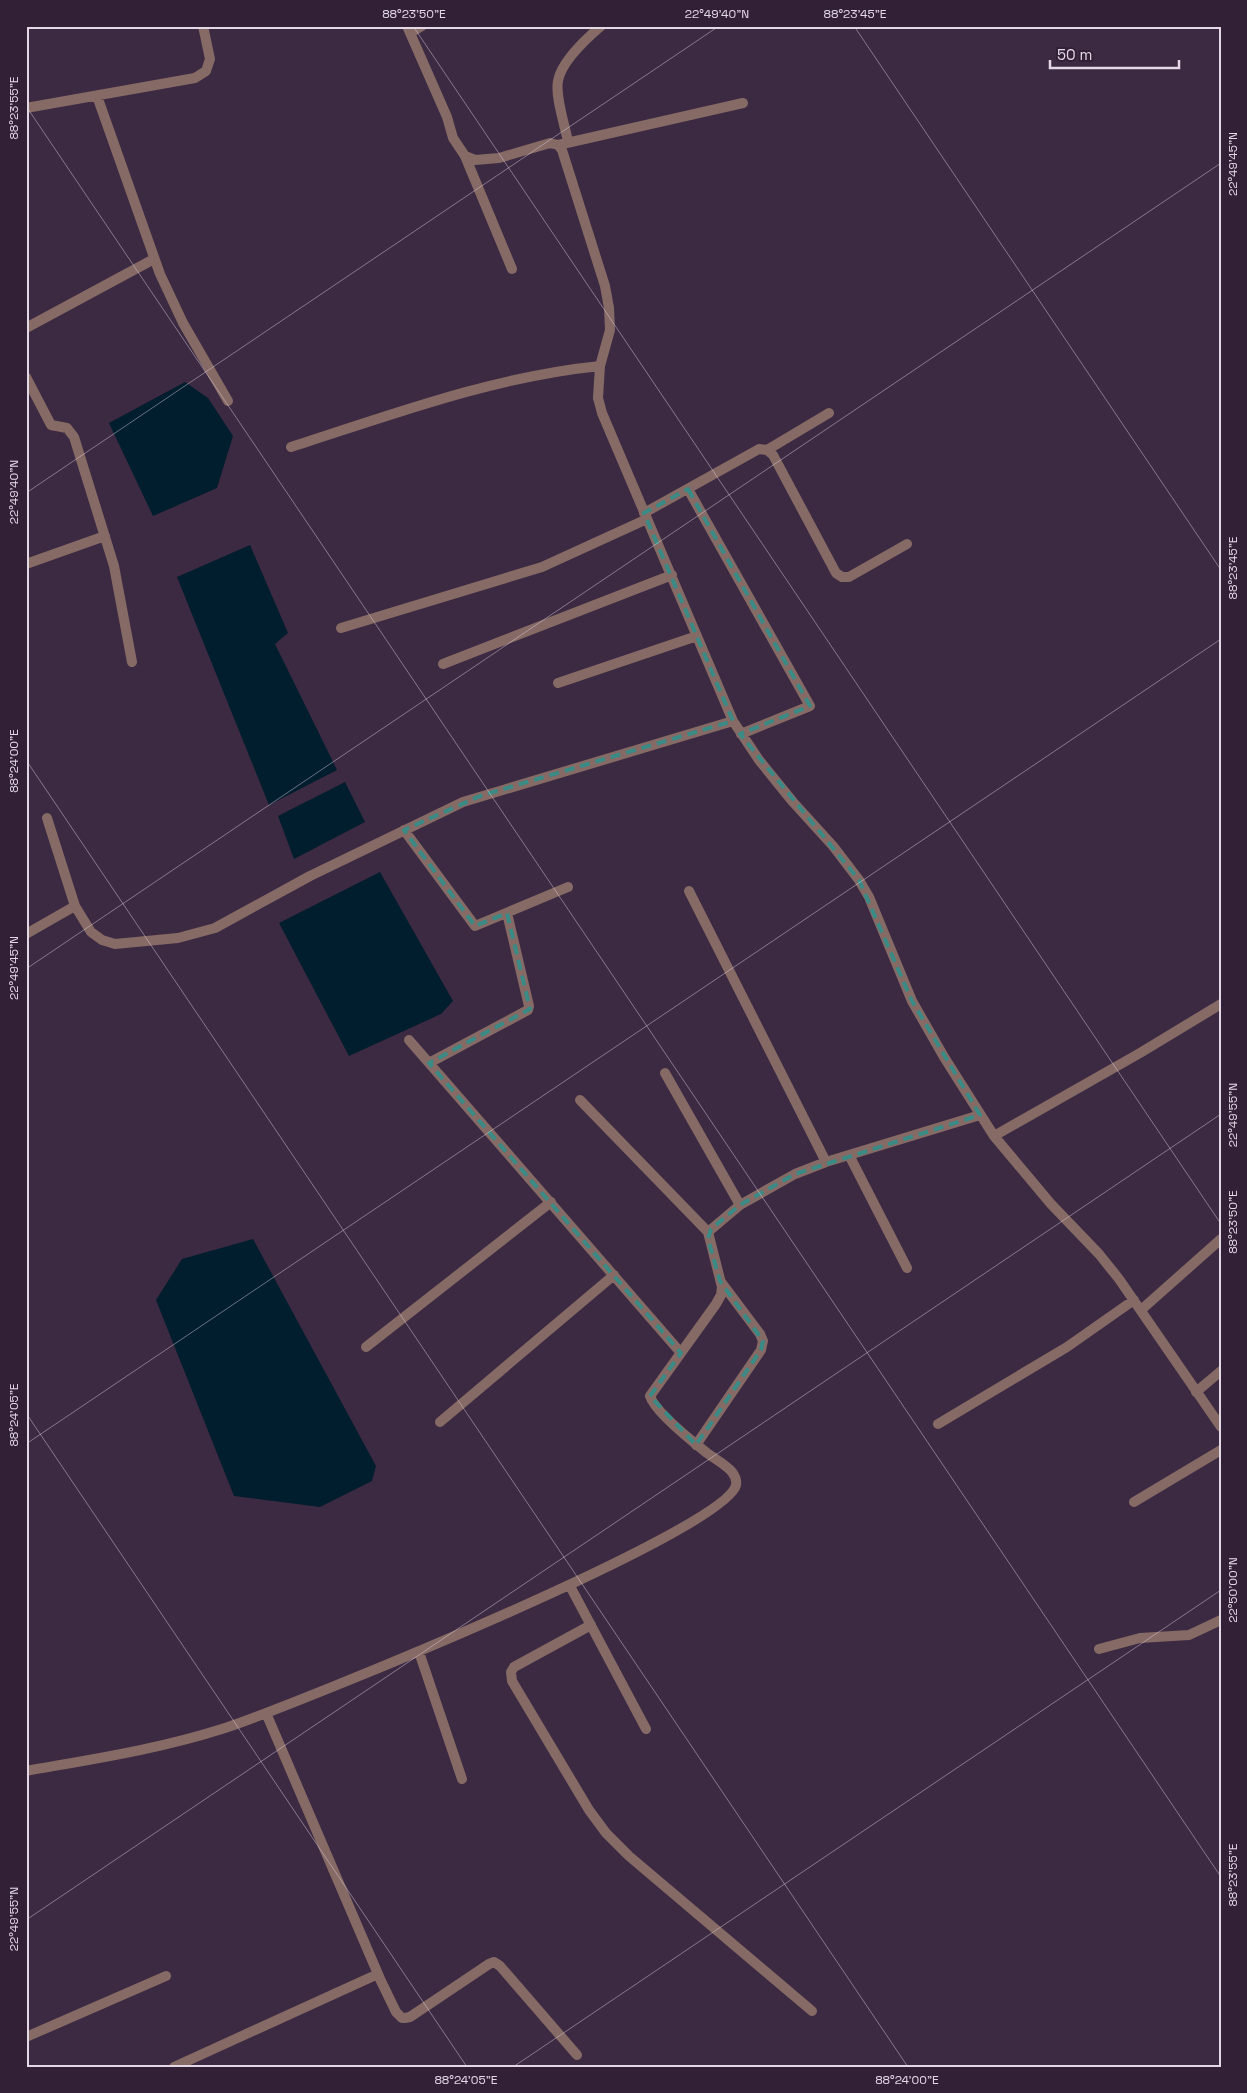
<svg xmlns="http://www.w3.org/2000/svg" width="1247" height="2093" font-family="'Space Grotesk',sans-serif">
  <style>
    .water { fill: #001e2e }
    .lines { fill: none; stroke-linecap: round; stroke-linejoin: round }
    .street { stroke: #866a65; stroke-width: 10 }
    .marked { fill: none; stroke: #3a8a86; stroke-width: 4; stroke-dasharray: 10 6; stroke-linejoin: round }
    .ticks { fill: none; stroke: #e4d8e7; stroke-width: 1; stroke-opacity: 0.45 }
    .neatline { fill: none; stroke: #e4d8e7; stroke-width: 2 }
    .ticks-label { font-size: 12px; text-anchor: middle; fill: #e4d8e7 }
  </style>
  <rect width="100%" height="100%" fill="#3c2a42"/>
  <path class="water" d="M185 382 208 398 233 436 217 488 153 516 109 423Z
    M250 545 288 633 275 644 337 770 269 805 177 577Z
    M345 782 365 822 294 859 278 816Z
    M380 872 453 1001 441 1014 349 1056 279 923Z
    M253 1239 376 1466 372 1481 320 1507 234 1496 156 1300 182 1259Z"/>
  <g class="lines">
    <path class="street" d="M407 26 447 117 453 138 465 156 475 160 499 158 550 143 558 145 562 150 605 286 609 308 610 330 600 366 598 398 602 413 733 721 759 760 793 802 833 846 859 880 869 897 912 1001 944 1057 994 1136 1051 1204 1099 1254 1119 1279 1221 1427
      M410 33 422 26
      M97 96 160 274 183 323 228 401
      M26 108 195 78 206 71 210 59 203 26
      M568 142C565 125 555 97 558 81 561 62 587 38 601 26
      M558 145 743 103
      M465 156 512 269
      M26 328 154 259
      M26 377 51 425 67 428 74 437 114 566 132 662
      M291 447C394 414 492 377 600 366
      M767 450 829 413
      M688 489 810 706 741 734
      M644 513 759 449 767 450 773 455 836 573 842 577H849L907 544
      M26 564 105 536
      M341 628 542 567 647 519
      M443 664 672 575
      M558 683 697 636
      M47 818 75 906 91 932 102 940 115 944 178 938 215 928 310 876 463 802 733 721
      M404 830 475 926 568 887
      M689 891 826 1162
      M26 934 75 906
      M409 1040 681 1353
      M429 1063 528 1010 529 1006 507 913
      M665 1073 740 1205
      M580 1100 708 1232
      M994 1136 1140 1053 1221 1004
      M849 1155 907 1268
      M1141 1310 1221 1239
      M366 1347 551 1202
      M1196 1392 1221 1371
      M440 1422 614 1275
      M938 1424 1067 1347 1134 1300
      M696 1445 761 1350 763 1341 760 1334 721 1282
      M1134 1502 1221 1450
      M570 1586 646 1729
      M591 1625 514 1667 511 1672 512 1681 589 1810 606 1833 629 1856 812 2011
      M1099 1649 1140 1638 1189 1635 1221 1620
      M419 1652 462 1779
      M266 1713 381 1981 396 2012 402 2018H405L410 2017 489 1964 494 1962 500 1966 577 2055
      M26 1771C93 1759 160 1749 225 1728 289 1707 726 1531 736 1485 737 1480 735 1476 732 1472 726 1465 715 1459 707 1453 693 1442 655 1412 650 1396L716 1304 721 1295 722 1287 708 1232 740 1205 795 1174 826 1162 980 1115
      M26 2037 166 1976
      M174 2067 378 1974"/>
  </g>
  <path class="marked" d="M688 489 810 706 740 734 859 880 912 1001 980 1115 795 1174 740 1205 711 1229 708 1239 720 1281 763 1341 761 1350 696 1445 650 1396 681 1353 429 1063 530 1009 507 913 475 926 404 830 480 796 733 721 644 513Z"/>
  <path class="ticks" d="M413 26 1221 1224M854 26 1221 570M26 106 1221 1877M26 493 719 26M26 760 908 2067M26 969 1221 163M26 1413 467 2067M26 1444 1221 639M26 1920 1221 1114M26 2066V2067M513 2067 1221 1590M1218 2067 1221 2065"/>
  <rect width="1247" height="2093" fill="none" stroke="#322037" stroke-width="55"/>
  <path d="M1050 60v8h129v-8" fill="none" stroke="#e4d8e7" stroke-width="2.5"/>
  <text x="1057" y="60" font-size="15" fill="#e4d8e7" stroke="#322037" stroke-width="4" paint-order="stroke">50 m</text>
  <rect x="28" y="28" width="1192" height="2038" class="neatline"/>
  <g class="ticks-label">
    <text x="414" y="18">88°23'50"E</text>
    <text x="717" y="18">22°49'40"N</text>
    <text x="855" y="18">88°23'45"E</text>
    <text transform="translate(14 108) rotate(-90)" y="4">88°23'55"E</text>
    <text transform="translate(1233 164) rotate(-90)" y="4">22°49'45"N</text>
    <text transform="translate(14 492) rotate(-90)" y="4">22°49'40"N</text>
    <text transform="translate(1233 568) rotate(-90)" y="4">88°23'45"E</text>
    <text transform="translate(14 761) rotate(-90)" y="4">88°24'00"E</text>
    <text transform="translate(14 968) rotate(-90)" y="4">22°49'45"N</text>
    <text transform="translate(1233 1115) rotate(-90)" y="4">22°49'55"N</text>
    <text transform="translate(1233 1222) rotate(-90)" y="4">88°23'50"E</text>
    <text transform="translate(14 1415) rotate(-90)" y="4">88°24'05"E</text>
    <text transform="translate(1233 1590) rotate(-90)" y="4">22°50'00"N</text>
    <text transform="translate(1233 1875) rotate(-90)" y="4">88°23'55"E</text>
    <text transform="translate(14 1919) rotate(-90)" y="4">22°49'55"N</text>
    <text x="466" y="2084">88°24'05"E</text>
    <text x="907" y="2084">88°24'00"E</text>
  </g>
</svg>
